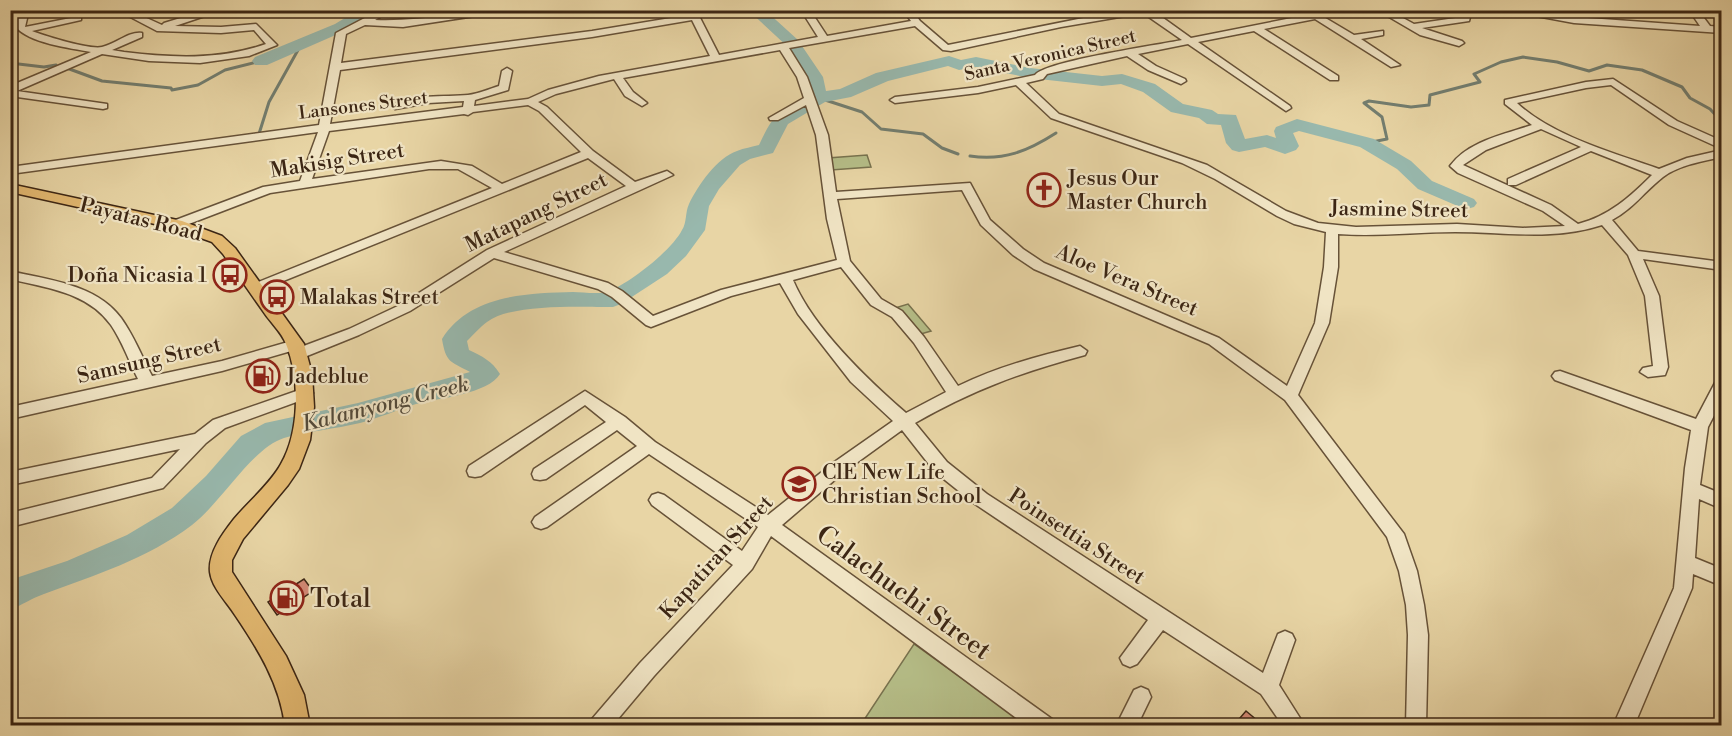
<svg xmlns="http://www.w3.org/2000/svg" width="1732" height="736" font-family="'Libre Bodoni',serif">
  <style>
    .green { fill: #b5bd87; stroke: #78724e; stroke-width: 1.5 }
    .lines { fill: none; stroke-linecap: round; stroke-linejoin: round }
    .stream { stroke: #737e70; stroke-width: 3 }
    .river { fill: #98b8ad; fill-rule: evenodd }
    .building { fill: #d38975; stroke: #3c2614; stroke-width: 1.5 }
    .minor-casing { stroke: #675238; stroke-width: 3 }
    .major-casing { stroke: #3c2614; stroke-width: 3 }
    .minor { fill: #f0e4c4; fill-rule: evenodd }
    .major { fill: #e4ba72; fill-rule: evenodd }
    .labels { text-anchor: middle; stroke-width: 4.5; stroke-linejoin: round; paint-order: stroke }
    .far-street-label { font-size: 18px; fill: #3c2614; stroke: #f0e4c4 }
    .street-label { font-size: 21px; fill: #3c2614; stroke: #f0e4c4 }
    .poi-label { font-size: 21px; fill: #3c2614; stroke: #f0e4c4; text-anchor: start }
    .water-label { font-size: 22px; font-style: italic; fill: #534a3a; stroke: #f0e4c4 }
    .near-street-label { font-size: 26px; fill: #3c2614; stroke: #f0e4c4 }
    .near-poi-label { font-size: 26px; fill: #3c2614; stroke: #f0e4c4; text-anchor: start }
  </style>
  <rect width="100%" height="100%" fill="#e8d5a5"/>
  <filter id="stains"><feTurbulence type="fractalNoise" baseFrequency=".00333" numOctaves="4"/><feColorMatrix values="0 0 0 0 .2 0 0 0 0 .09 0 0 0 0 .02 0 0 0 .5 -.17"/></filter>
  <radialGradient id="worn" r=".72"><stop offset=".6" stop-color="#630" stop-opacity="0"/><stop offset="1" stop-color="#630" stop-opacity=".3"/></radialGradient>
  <path class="green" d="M867 155 871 167 831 170 828 158Z
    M908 304 931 331 914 336 892 309Z
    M914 644 1027 725 860 726Z"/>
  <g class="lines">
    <path class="stream" d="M10 63 44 67 56 65
      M64 67 102 81 171 88 172 90 198 85 225 70 261 61
      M819 98 862 112 881 129 923 134 942 148 958 154
      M258 137 269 102 298 50 294 45
      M1367 143 1387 139 1382 117 1364 103 1369 101 1411 107 1429 105 1430 95 1480 82 1474 74 1501 62 1523 57 1557 62 1589 71 1607 65 1642 70 1682 87 1690 98 1710 109 1722 122
      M970 156C1004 161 1028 151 1056 133"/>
    <path class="river" d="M358 10H377L347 30 267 65H255L252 61 255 57 335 24Z
      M748 10H765L798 40 799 46H802L823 77 826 91 840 89 876 73 949 56 961 60 976 57 1030 68 1102 76 1122 74 1155 84 1183 104 1212 110 1218 114 1236 115 1245 139 1267 135 1276 138 1274 131 1276 127 1297 119 1374 139 1411 161 1432 181 1474 199 1477 203 1474 207 1467 209 1460 207 1418 189 1397 169 1360 147 1299 131 1293 133 1299 146 1296 150 1285 154 1265 147 1239 152 1232 150 1226 143 1221 125 1207 124 1199 118 1171 112 1143 92 1121 84 1102 86 1030 78 976 67 959 70 948 66 888 81 851 97 825 102 788 124 773 153 750 159 740 165 719 189 709 206 705 230 686 256 667 274 621 304 613 307C582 307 512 303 487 322 480 327 473 335 467 341L469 350C482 356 492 361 500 374 488 394 439 398 416 404 397 410 379 418 360 423 335 429 308 431 284 438 252 448 221 503 192 525 147 559 95 575 44 594 32 598 22 605 10 610V580L67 561 127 535 172 508 206 476 241 436 265 423 358 403 470 372C450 361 446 363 442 339 469 295 527 293 573 292 583 292 600 295 609 291 630 283 672 250 682 230 687 223 685 212 689 204 698 185 717 158 737 151 744 148 752 147 759 145 776 109 777 115 810 96L805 77 788 50 789 48Z"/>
  </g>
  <path class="building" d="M304 579 313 591 277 615 268 602Z
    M1246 711 1264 726H1233Z"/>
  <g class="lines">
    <g class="minor-casing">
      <path id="minor" d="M10 10H29L25 27 81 16V20L32 31C45 36 90 50 102 47 116 44 129 31 142 33V37L112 50 124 52C173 58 219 60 266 44L254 30 221 33 157 31 117 10H129L162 25 164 23 207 10H223L175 26 221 27 256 24 277 45 249 56 200 63 149 61 102 54 17 91 107 104V108L103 109 10 96V86L91 52C70 48 28 43 15 26L19 15H10Z
        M380 10H392L375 20C422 22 468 10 514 10L403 27 365 25 346 34 341 63 592 31 689 15 687 10H696L719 55 818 37 801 10H810L827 36 911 21 903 10H912L920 21 948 45 1123 10H1152L1191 38 1317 13 1354 35 1383 31V35L1361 39 1400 65 1391 67 1315 19 1264 29 1338 76V80H1330L1254 31 1198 42 1290 106 1291 108 1286 111 1188 44 1138 54 1156 66 1185 79 1186 81 1181 84 1148 70 1127 56 1047 74 1043 79 1026 83 1059 114 1207 165 1286 211 1318 223 1356 227 1457 224 1523 228 1565 226 1543 211 1458 173 1450 166C1468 141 1505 134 1532 125L1505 104V100L1586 82 1613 79 1677 121 1722 141V149L1669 125 1611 85 1586 88 1517 103C1552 136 1614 153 1659 169L1687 158 1722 150V157C1703 161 1679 165 1663 177 1645 191 1633 209 1612 220L1638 251 1722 262V270L1643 259 1659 296 1668 367 1665 375 1648 377 1640 372 1643 368 1653 366 1645 296 1628 255 1602 225C1553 241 1505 232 1455 232 1416 232 1377 237 1338 234V267L1329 323 1298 395 1404 534 1417 571 1424 605 1428 635 1426 726H1406L1408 635 1406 605 1399 571 1387 537 1285 400 1209 344 1034 269 1013 255 981 225 962 190 837 199 850 261 881 299 902 311 924 337 958 386C997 367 1038 356 1080 346L1087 351 1085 355C1022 372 972 390 915 423L947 462 987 494 1263 673 1278 634 1285 631 1292 634 1295 640 1279 685 1305 726H1283L1261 694 1163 630 1137 664 1130 667 1123 664 1120 658 1148 620 975 504 935 472 902 430 844 472 782 525 1052 719 1055 726H1027L771 536 752 569 654 676 612 726H589L592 719 640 663 733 565 652 505 649 500 652 495 658 493 664 495 742 551 758 527 649 454 547 527 541 529 535 527 532 522 535 517 637 446 617 430 546 479 540 480 534 479 532 474 534 469 606 422 585 405 481 476 475 477 469 476 467 471 469 466 585 391 625 417 655 442 768 515 833 463 893 421 851 382 798 314 780 283 731 296 651 327 646 325 612 297 598 289 494 258 410 311 359 335 302 358H292L290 354 291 351 222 371 10 419V407L138 379C129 361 122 341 111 325 88 292 46 288 10 279V271C48 280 96 284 121 318 134 336 142 357 152 376L222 361 295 340 300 341 301 347 349 329 400 305 487 250 626 186 588 158 256 292 249 288 251 285 492 188 458 169H429L270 193 181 227 177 228 171 224 173 221 263 187 300 181 318 132 10 174V167L319 125 336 33ZM1143 13 1182 40C1158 45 1046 61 1035 75L978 87 895 97 890 100 895 103 978 93 1016 85 1051 118 1182 163 1215 179 1277 216 1294 224 1326 232 1324 267 1315 323 1287 386 1219 338 1044 263 1023 249 990 220 970 183 836 192 828 135 807 77 789 48 915 26 943 50 951 51 1061 27ZM692 20 710 56 599 76 548 90 528 99 474 106 475 100 508 90 512 71 507 68 502 71 499 86C489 89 478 94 468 95 447 97 405 94 390 106L395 109 428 103 464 101 463 107 330 124 340 70 592 37ZM780 50 797 77 804 98 769 118 770 120H778L806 105 816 135 827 219 837 260 721 290 653 316 622 291 608 283 504 252 673 175 667 171 635 182 593 151 547 107 538 102 556 94 614 79 625 96 642 106 647 103 633 92 623 78ZM528 105 539 111 581 152 502 184 472 166 441 161 312 179 329 131 464 114 468 115 473 112ZM1541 129 1581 147 1508 179V185H1516L1591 151 1652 175C1630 197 1609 216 1578 224L1551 205 1463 165 1486 150ZM841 267 871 305 892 317 914 343 946 392 906 413C867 379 813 328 793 280Z
        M1462 10H1472L1469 21 1422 28 1462 41 1464 43 1459 46 1420 35 1384 14 1392 12 1414 24 1462 17Z
        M1503 10H1529L1574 17 1700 26 1689 10H1698L1710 26 1722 27V33L1574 23Z
        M1560 371 1696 419 1717 379 1722 378V400L1708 427 1700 485 1722 494V509L1699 499 1695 558 1722 569V586L1693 574 1692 588 1634 726H1613L1674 588 1685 468 1691 430 1555 380 1552 376 1555 372Z
        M305 388 310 389 313 393 310 397 225 428 206 443 163 488 10 527V513L152 478 180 449 10 485V472L195 434 213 420Z
        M1141 687 1148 690 1151 697 1137 726H1116L1134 690Z"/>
    </g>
    <g class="major-casing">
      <path id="major" d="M10 184 182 221 222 236 235 248 304 344 312 374 314 407 310 440 299 469 288 485 243 539 232 560V572L286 656 304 695 310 726H285C280 684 258 649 235 615 227 602 212 588 210 572 208 553 223 533 234 519 249 501 270 484 281 464 300 431 300 378 286 344 282 333 272 324 265 314 251 294 237 274 223 254L212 242 173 228 10 192Z"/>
    </g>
    <use href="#minor" class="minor"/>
    <use href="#major" class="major"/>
  </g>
  <defs>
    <g id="church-ring" transform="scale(1.725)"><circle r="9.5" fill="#f0e4c4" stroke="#8f2418" stroke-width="1.5"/><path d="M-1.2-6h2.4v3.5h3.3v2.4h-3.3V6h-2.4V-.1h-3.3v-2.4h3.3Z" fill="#8f2418"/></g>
    <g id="bus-ring" transform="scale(1.725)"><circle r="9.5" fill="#f0e4c4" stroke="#8f2418" stroke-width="1.5"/><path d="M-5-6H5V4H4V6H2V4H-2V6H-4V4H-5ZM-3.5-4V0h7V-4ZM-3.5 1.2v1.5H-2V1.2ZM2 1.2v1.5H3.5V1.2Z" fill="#8f2418"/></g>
    <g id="fuel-ring" transform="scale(1.725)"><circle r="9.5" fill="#f0e4c4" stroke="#8f2418" stroke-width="1.5"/><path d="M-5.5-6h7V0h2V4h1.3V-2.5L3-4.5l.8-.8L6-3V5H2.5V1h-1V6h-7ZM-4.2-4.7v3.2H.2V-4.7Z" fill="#8f2418"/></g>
    <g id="school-ring" transform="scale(1.725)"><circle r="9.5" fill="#f0e4c4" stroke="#8f2418" stroke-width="1.5"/><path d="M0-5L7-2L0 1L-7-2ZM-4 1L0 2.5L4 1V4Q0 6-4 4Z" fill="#8f2418"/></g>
  </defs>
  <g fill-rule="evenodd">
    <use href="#church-ring" x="1044" y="190"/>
    <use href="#bus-ring" x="230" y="275"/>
    <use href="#bus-ring" x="277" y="297"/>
    <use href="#fuel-ring" x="263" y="376"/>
    <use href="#school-ring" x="799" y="484"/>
    <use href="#fuel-ring" x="287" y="598"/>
  </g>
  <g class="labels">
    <g class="far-street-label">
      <text transform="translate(1050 55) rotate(-13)" y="6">Santa Veronica Street</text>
      <text transform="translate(363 105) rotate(-7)" y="6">Lansones Street</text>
    </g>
    <g class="street-label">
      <text transform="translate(337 160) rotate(-9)" y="7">Makisig Street</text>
      <text transform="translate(1399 209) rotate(1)" y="7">Jasmine Street</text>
      <text transform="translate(536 212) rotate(-26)" y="7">Matapang Street</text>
      <text transform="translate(141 219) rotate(14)" y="7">Payatas Road</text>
      <text transform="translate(1127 280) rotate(23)" y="7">Aloe Vera Street</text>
      <text transform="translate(149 360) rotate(-13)" y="7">Samsung Street</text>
      <text transform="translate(1077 536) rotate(33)" y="7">Poinsettia Street</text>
      <text transform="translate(716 557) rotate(-48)" y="7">Kapatiran Street</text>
    </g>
    <g class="poi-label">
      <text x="1067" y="185">Jesus Our<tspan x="1067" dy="24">Master Church</tspan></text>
      <text x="207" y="282" text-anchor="end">Doña Nicasia 1</text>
      <text x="300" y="304">Malakas Street</text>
      <text x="286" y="383">Jadeblue</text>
      <text x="822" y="479">ClE New Life<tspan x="822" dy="24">Christian School</tspan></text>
    </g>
    <g class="water-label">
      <text transform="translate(385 403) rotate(-14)" y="8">Kalamyong Creek</text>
    </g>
    <g class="near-street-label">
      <text transform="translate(904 592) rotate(36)" y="9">Calachuchi Street</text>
    </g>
    <g class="near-poi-label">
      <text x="310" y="607">Total</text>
    </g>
  </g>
  <rect width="1732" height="736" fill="none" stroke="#e8d5a5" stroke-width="36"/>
  <rect x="12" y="12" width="1708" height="712" fill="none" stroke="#3c2614" stroke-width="3"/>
  <rect x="18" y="18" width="1696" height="700" fill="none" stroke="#3c2614" stroke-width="1.5"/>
  <rect width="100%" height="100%" filter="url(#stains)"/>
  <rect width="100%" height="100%" fill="url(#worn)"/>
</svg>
